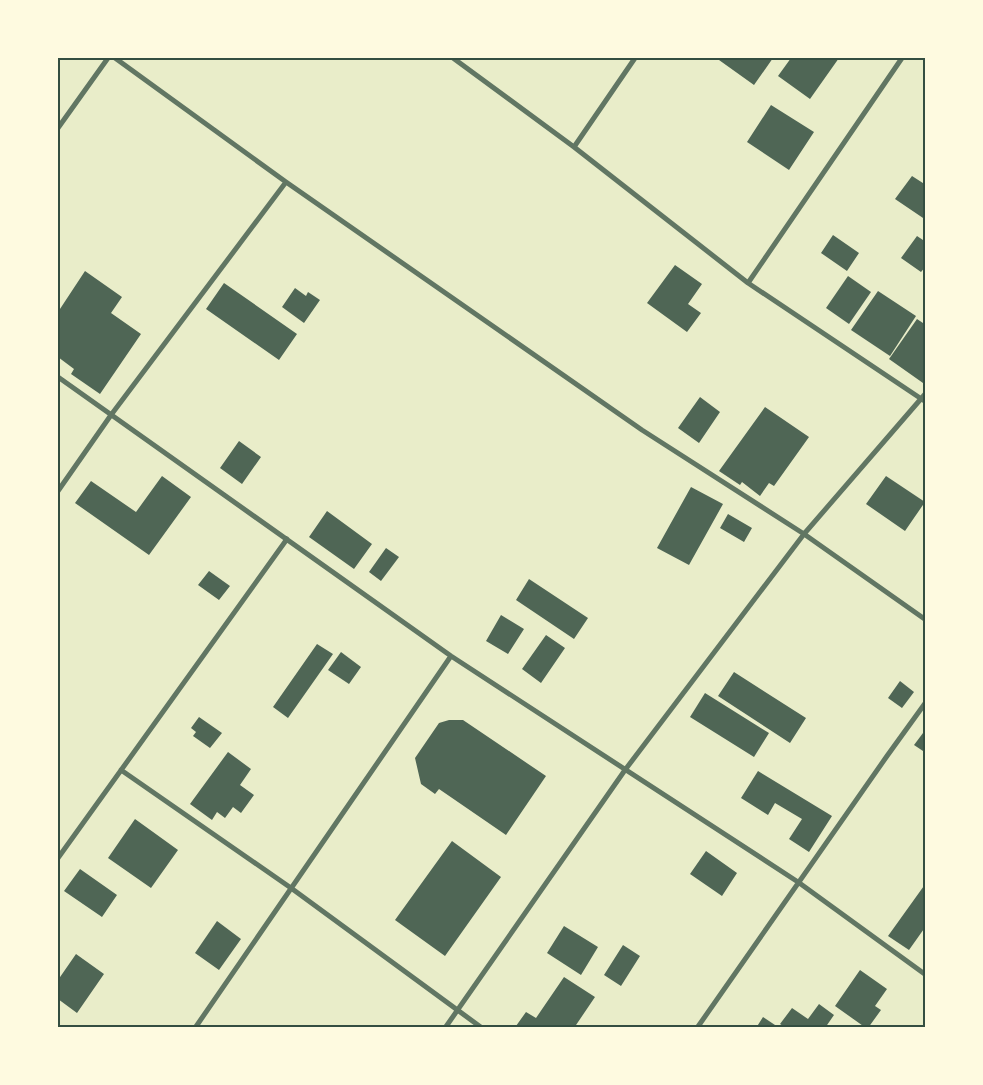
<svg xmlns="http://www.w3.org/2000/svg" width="983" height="1085" font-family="'Exo 2',sans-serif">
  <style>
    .building { fill: #4f6655 }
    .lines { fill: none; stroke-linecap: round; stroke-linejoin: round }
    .minor { stroke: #617663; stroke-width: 5 }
    .neatline { fill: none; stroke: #344e41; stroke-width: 2 }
  </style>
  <rect width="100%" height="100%" fill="#e9edc9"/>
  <path class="building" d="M721 58H773L754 85 719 60Z
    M791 58H839L810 99 778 76Z
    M771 105 814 132 789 170 747 142Z
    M912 176 926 185V220L895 199Z
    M833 235 859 253 847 271 821 253Z
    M917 236 926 242V266L921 272 901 258Z
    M675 265 702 284 688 304 701 313 687 332 647 303Z
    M85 271 122 297 111 313 141 334 100 394 71 374 74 369 58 357V312Z
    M848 276 871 292 849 324 826 308Z
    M224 283 297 334 279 360 206 309Z
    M295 288 306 296 308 292 320 300 304 323 282 307Z
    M878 291 916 316 890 356 851 330Z
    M917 319 926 325V379L923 383 889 359Z
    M700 397 720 412 699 443 678 428Z
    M765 407 809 437 774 486 769 483 760 496 742 482 740 485 719 471Z
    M239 441 261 457 242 484 220 468Z
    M162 476 191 497 149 555 75 503 91 481 136 512Z
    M886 476 925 502 905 531 866 504Z
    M691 487 723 504 689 565 657 548Z
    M327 511 372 544 354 569 309 537Z
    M728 514 752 528 744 542 720 528Z
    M386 548 399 557 381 581 369 572Z
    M209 571 230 586 219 600 198 585Z
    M529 579 588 618 574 639 516 600Z
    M501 615 524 629 508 654 486 641Z
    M546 635 565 648 541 683 522 669Z
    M317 644 333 654 288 718 273 707Z
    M341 652 361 667 349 684 328 670Z
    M734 672 806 718 790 743 718 696Z
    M900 681 914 692 902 708 888 698Z
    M705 693 769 733 754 757 690 717Z
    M199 717 222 733 210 748 193 736 196 732 191 728Z
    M449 720H463L546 776 506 835 439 789 435 794 421 784 415 758 439 723Z
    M926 729V753L914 745Z
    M228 752 251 769 240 785 254 795 241 813 233 807 225 818 217 812 212 820 190 804Z
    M758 771 832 816 809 852 789 839 802 819 775 803 768 815 741 798Z
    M135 819 178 850 151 888 108 858Z
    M452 841 501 877 445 956 395 920Z
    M706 851 737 873 722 896 690 874Z
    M80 869 117 895 102 917 64 891Z
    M926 883V926L909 950 888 936Z
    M217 921 241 939 219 970 195 953Z
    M564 926 598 947 581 975 547 953Z
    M623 945 640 956 621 986 604 975Z
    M76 954 104 974 77 1013 58 999V980Z
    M860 970 887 989 875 1006 881 1010 868 1028H866L835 1006Z
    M564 977 595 997 574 1028H519L516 1026 526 1012 536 1018Z
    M819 1004 834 1015 825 1028H786L780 1024 792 1008 808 1019Z
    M763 1017 775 1025 773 1028H756Z"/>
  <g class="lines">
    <path class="minor" d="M115 58 286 182 642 430 804 534 926 620
      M453 58 574 147 748 283 926 402
      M58 128 108 58
      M574 147 635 58
      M748 283 902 58
      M58 377 451 656 798 882 926 975
      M58 491 111 415 286 182
      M121 770 291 888 482 1028
      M58 858 287 539
      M195 1028 451 656
      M445 1028 625 770 804 534 926 393
      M697 1028 887 756 926 702"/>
  </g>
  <rect width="983" height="1085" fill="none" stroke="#fefae0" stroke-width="118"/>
  <rect x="59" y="59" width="865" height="967" class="neatline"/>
</svg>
